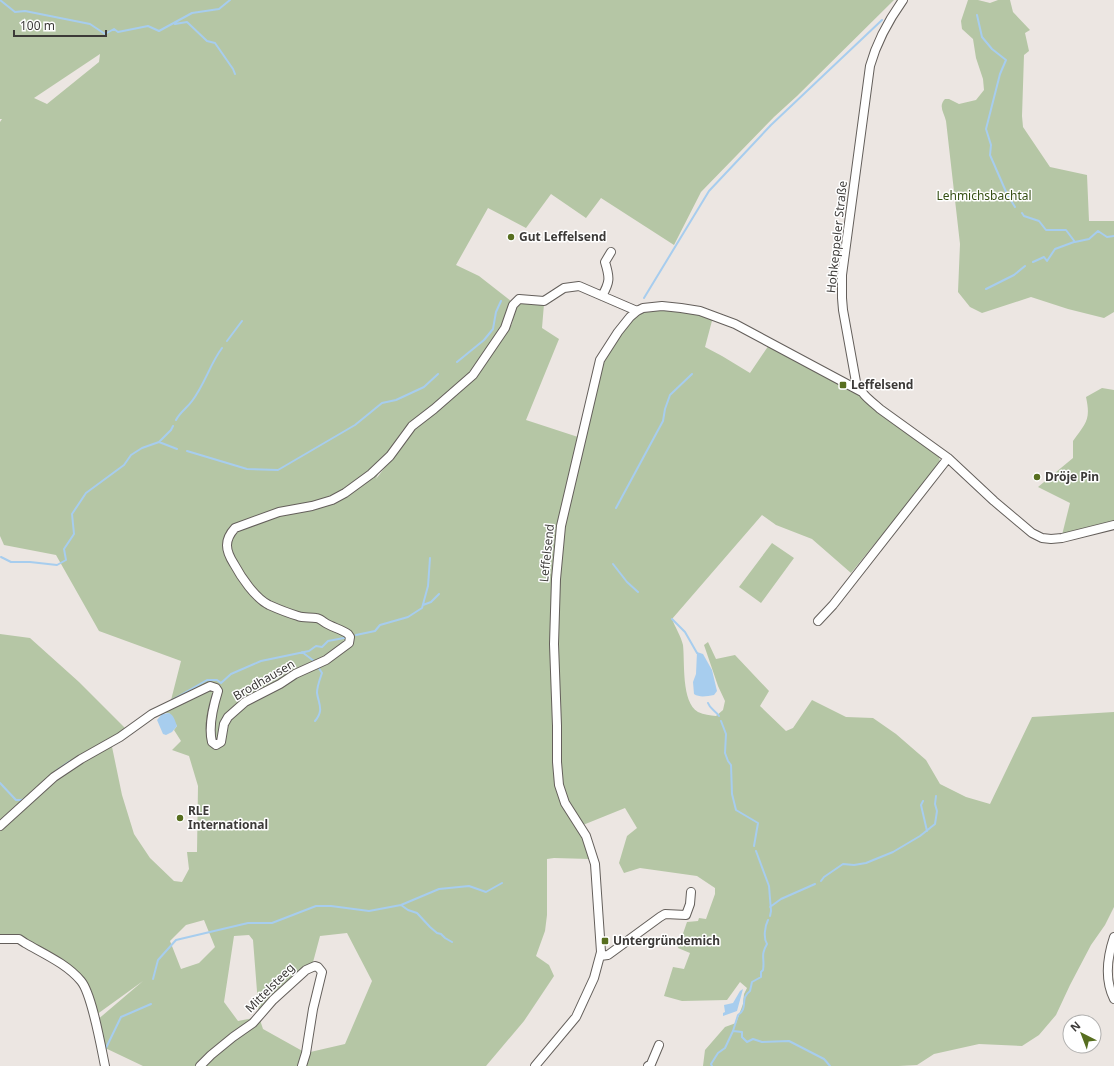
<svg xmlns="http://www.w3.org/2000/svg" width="1114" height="1066" font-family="'Noto Sans',sans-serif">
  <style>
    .green { fill: #b5c6a5; fill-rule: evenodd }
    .water { fill: #a7cdee }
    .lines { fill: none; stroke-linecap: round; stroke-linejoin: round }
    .stream { stroke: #a7cdee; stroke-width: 2 }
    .minor-casing { stroke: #645f5b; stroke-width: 10 }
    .minor { stroke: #fff; stroke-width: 8 }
    .poi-dot { fill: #576e1f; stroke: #fff; stroke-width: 1.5 }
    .labels { text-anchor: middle; stroke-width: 3; stroke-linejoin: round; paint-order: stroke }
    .park-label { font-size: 12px; fill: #354f13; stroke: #fff }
    .poi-label { font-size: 12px; font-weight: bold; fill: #3c3a38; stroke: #fff; text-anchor: start }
    .street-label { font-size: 12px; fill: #3c3a38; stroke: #fff }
  </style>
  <rect width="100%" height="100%" fill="#ece6e2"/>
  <path class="green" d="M0 0H894L797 96 774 117 701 192 674 245 601 198 586 218 551 194 526 228 488 208 456 265 479 276 511 301 508 314 477 375 512 324 515 308 520 304 525 303 544 304 542 328 559 339 526 420 578 437 557 526 552 580 559 579 564 526 603 365C605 361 606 355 609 351 614 340 634 313 645 311 665 306 693 314 713 317L705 347 722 356 750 373 769 345 856 393 882 416 939 454 940 464 851 573 812 539 776 525 762 515 672 619C675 627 681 636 683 645 685 662 681 702 698 712 704 715 710 715 716 716L723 710 725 701 718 686 704 645 708 642 716 659 735 655 769 691 760 706 786 731 793 728 812 700 846 717 873 718 896 734 926 760 940 784 966 797 990 804 1032 717 1114 712V907L1105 925 1091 945 1070 985 1056 1015 1039 1035 1022 1046 979 1044 934 1054 917 1065 899 1066H703L705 1050 725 1027 736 1023 743 1004 744 994 747 988 740 982 727 1000 682 1001 664 996 673 967 684 969 690 953 678 948 687 922 698 921 699 918 706 919 715 894V888L697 876 640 868 624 873 619 863 627 836 637 828 625 808 578 827 590 859 554 858 547 859V915L545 931 536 956 549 965 554 976 524 1021 486 1066H143L101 1046 96 1021 143 981 96 1015 88 989 21 938 0 935V634L30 638 79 682 128 731 111 742 122 795 134 834 150 858 174 881 182 882 189 869 187 852H197L198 786 189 756 172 750 181 741 174 730 177 726 169 713H165V710L170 704 181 661 99 631 56 555 4 545 0 536V122L2 119H0ZM100 54 99 62 47 104 34 98ZM403 430 408 433 392 458 376 479 387 453ZM204 920 215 947 199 963 181 969 170 941 186 925ZM347 933 372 981 345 1044 306 1053 263 1029 259 1017 312 966 320 936ZM249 935 253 940 259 1017 238 1021 224 1002 234 936Z
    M968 0H978L990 3 998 0H1010L1013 12 1030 30 1025 33 1029 51 1024 55 1022 116 1023 127 1050 167 1087 175 1089 221H1114V312L1104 318 1068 309 1031 297 982 313 970 307 958 292 960 244 946 121C944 113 938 106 945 99H949L959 104 976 100 984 90 983 79 976 58 973 39 962 29 961 21Z
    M1102 388 1114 390V522L1062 535 1070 503 1038 487 1073 458V441C1086 423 1091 420 1086 397Z
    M772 543 794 558 761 603 739 587Z"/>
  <path class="water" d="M697 652 703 654 712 670 717 691 714 695C707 696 700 698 694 694L693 682 696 674Z
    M169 713C174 715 175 721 177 726L172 732 166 735 163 734 157 720 162 714Z
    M743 989 737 1011 723 1016V1013L725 1012 724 1005 733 1003 740 991Z"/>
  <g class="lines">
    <path class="stream" d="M0 0 15 12 25 11 90 24 105 34 114 29 118 32 148 26 159 31 192 13 219 9 230 0
      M977 15 982 37 992 49 1006 60 1000 74 986 129 991 145 990 155 1007 194 1015 207
      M175 24 187 22 207 41 215 43 233 69 235 74
      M1022 213 1024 216 1039 221 1046 230H1066L1075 242 1089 239 1098 231 1107 237 1114 236
      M1033 262 1044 257 1047 261 1055 249 1074 242
      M986 289 1014 275 1025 266
      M644 298 709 191 771 125 882 20
      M227 341 242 321
      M457 362 484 340 493 329 496 312 501 301
      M176 420C180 412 187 408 192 401 205 384 210 364 222 348
      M159 442 171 430 173 426
      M187 451 247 469 278 470 355 425 382 403 396 400 424 387 438 374
      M616 508 663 421 665 409 670 395 692 374
      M1 557 11 562H30L57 565 66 560 64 549 74 534 72 514 86 493 124 465 131 455 142 448 159 442 177 449
      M613 564 627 582 638 592
      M423 605 431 602 439 594
      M672 619 685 632 697 653
      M356 635 375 631 380 625 408 617 422 608 428 586 430 558
      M302 652 314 661
      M172 700 207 680H217L221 683 231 674 261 661 309 651 316 646 322 647 328 641 344 638
      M708 703C710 709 715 710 719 716
      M315 721C324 710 319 705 317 693 317 686 320 679 322 673L318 667
      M721 721 726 734 725 753 728 761 731 765 732 794 736 810 758 823 754 846
      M56 771 70 761
      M0 783 16 800H22L24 799
      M923 801 921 805 927 831
      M756 851 769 886 771 911 770 916
      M821 881 824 877 843 864 854 865 866 863 893 852 920 836 935 824 937 811 935 804 936 796
      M401 905 408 910 417 913 430 927 437 933 441 934 445 938 452 942
      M770 907 781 899 815 884
      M153 979 158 960 176 940 248 923H272L316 906H331L369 911 401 905 439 889 469 886 486 892 502 883
      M733 1031 742 1032V1037L747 1042 753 1039 762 1042 789 1041 824 1059 830 1066
      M105 1050 121 1017 151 1004
      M712 1066 711 1064 718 1053 725 1048 733 1031 738 1015C749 1008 739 999 750 991L752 982 761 977V972L763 970C765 958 760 956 767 944 763 938 765 926 768 920"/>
    <g class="minor-casing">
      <path id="minor" d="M903 0C888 21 877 41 870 66L842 275V298L843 310 856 382C861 394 871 401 880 409L948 458 994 501 1032 533 1042 538 1051 539 1062 538 1114 525
        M602 296C610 282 610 278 605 262L611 252
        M818 621 833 605 948 458
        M0 826 54 777 81 759 120 737 152 714 210 686 216 688 218 691C213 707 208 726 212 742L216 745 221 742 224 724 228 717 245 702 280 684 295 674 326 660 349 643 350 637 348 634C341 629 331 627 324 622 321 620 319 618 316 618 310 617 303 618 298 616 288 613 278 609 269 605 255 598 241 577 234 564 225 550 224 540 235 528L279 512 312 506 332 500 345 493 371 474 390 456 412 426 434 409 473 375 505 328 513 305 519 299 544 301 564 288 579 286 637 311
        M1114 937C1107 958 1104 979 1114 999
        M0 939H19L25 943C44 954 67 964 81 981 92 994 101 1047 105 1066
        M600 956 608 955 660 917 665 914 686 915 690 904 691 892
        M200 1066 211 1055 233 1037 253 1023 273 1000 306 970 315 966 318 967 322 972 313 1009 306 1053 302 1066
        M535 1066 576 1017 594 978 601 952 595 864 586 836 565 803 559 785 557 762V726L554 644 556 579 561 526 600 360 618 332 630 317 637 311 643 308 662 306 681 308 700 311 735 324 862 392
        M648 1066 651 1064 659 1045"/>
    </g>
    <use href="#minor" class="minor"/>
  </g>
  <g class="poi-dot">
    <circle cx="511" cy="237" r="4"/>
    <rect x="839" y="381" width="8" height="8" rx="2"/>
    <circle cx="1037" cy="477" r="4"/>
    <circle cx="180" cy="818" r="4"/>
    <rect x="601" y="937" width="8" height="8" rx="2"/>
  </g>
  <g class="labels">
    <g class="park-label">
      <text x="984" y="200">Lehmichsbachtal</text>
    </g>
    <g class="poi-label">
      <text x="519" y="241">Gut Leffelsend</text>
      <text x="851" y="389">Leffelsend</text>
      <text x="1045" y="481">Dröje Pin</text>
      <text x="188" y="815">RLE<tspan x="188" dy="14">International</tspan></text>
      <text x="613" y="945">Untergründemich</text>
    </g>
    <g class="street-label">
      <text transform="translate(837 237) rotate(-84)" y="4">Hohkeppeler Straße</text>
      <text transform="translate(547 553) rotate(-84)" y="4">Leffelsend</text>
      <text transform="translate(264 680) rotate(-30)" y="4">Brodhausen</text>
      <text transform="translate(270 988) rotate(-45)" y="4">Mittelsteeg</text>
    </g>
  </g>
  <g transform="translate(1082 1034) rotate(318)"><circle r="19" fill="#ffffff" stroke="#b1b0af"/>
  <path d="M0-3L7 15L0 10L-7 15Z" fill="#576e1f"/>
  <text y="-6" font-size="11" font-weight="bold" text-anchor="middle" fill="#3c3a38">N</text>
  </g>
  <path d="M14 30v6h92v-6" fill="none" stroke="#3c3a38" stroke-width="2"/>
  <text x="20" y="30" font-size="12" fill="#3c3a38" stroke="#ffffff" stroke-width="3" paint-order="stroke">100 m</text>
</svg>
